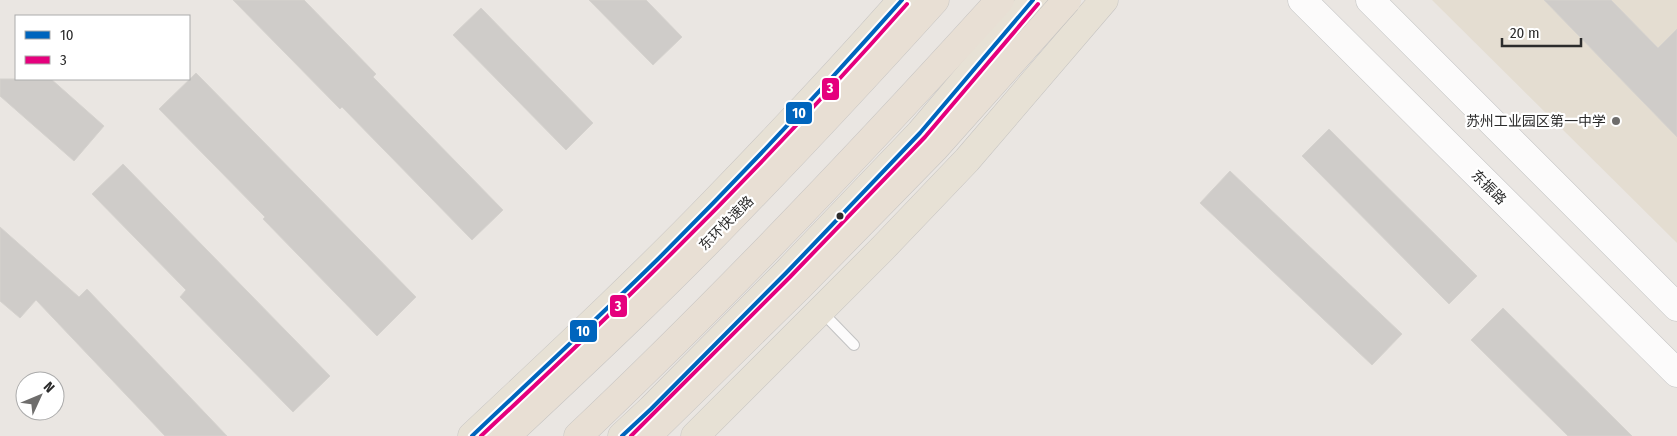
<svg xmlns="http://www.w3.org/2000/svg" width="1677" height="436" font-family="'Fira Sans Condensed','Noto Sans SC',sans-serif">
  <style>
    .education { fill: #e4ddd1 }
    .building { fill: #cfccc9; stroke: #d5d2ce }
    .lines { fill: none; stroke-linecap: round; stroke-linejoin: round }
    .service-casing { stroke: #c3c3c3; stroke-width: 12 }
    .secondary-casing { stroke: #c3c3c3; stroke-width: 29 }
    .primary-casing { stroke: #c6c4c2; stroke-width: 29 }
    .trunk-casing { stroke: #c6c4c2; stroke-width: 29 }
    .service { stroke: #fcfbfb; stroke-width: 10 }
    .secondary { stroke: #fcfbfb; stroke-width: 28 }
    .primary { stroke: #e7e1d5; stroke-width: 28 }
    .trunk { stroke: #e8dfd4; stroke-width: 28 }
    .trunk-bridge-casing { stroke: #c6c4c2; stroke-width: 29; stroke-linecap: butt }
    .trunk-bridge { stroke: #e8dfd4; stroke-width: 28 }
    .bus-1-casing { stroke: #fff; stroke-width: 8 }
    .bus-2-casing { stroke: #fff; stroke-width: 8 }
    .bus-1 { stroke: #0065bd; stroke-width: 4 }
    .bus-2 { stroke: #e5007d; stroke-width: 4 }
    .poi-dot { fill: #6e6d6c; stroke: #fff; stroke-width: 2 }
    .bus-dot { fill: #2c2c2c; stroke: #fff; stroke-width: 2 }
    .labels { text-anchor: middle; stroke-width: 4.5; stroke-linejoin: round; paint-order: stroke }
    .poi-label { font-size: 14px; fill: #2c2c2c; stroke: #fff; text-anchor: end }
    .street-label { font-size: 14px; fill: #2c2c2c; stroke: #fff }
    .line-badge { stroke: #fff; stroke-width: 2 }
    .badge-label { font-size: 14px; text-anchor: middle; font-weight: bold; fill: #fff }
  </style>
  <rect width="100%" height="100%" fill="#eae6e2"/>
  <path class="education" d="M1432 0H1677V243Z"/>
  <path class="building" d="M233 0H304L376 74 373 77 503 210 472 240 342 107 340 109Z
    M589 0H646L682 37 653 65Z
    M1544 0H1611L1658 48 1677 29V137Z
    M481 8 593 123 566 150 453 35Z
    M196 73 416 297 377 336 263 219 265 217 159 109Z
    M0 79H51L104 126 74 161 0 96Z
    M1329 129 1477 276 1449 304 1302 156Z
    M123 164 330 376 293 412 180 297 186 290 92 194Z
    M1230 171 1402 334 1372 365 1200 203Z
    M0 227 79 297 87 289 227 436H165L36 300 20 318 0 301Z
    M1503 308 1632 436H1568L1471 340Z"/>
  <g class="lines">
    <g class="service-casing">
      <path id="service" d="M821 311 854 345"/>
    </g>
    <g class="secondary-casing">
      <path id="secondary" d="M1302 0 1677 373
        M1370 0 1677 307"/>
    </g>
    <g class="primary-casing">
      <path id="primary" d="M472 436C555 358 638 281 717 199 780 134 842 68 902 0
        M622 436 651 409 786 273 920 133 1033 0
        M695 436 882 249 967 160 1104 0"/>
    </g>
    <g class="trunk-casing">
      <path id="trunk" d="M506 436C583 364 661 291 734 215 802 145 869 73 935 0
        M578 436C725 297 864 150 1000 0"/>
    </g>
    <use href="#service" class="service"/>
    <use href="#secondary" class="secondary"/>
    <use href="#primary" class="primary"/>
    <use href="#trunk" class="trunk"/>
    <g class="trunk-bridge-casing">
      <path id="trunk-bridge" d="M647 436 800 286 935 148 1067 0"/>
    </g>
    <use href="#trunk-bridge" class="trunk-bridge"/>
    <g class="bus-1-casing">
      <path id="bus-1" d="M472 436C534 377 597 319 658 259 742 175 823 89 902 0
        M622 436 651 409 786 273 920 133 1033 0"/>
    </g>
    <g class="bus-2-casing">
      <path id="bus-2" d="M481 436C542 379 603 322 662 263 746 180 828 93 907 4
        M631 436 790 277 925 137 1038 4"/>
    </g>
    <use href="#bus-1" class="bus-1"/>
    <use href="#bus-2" class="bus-2"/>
  </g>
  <circle class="poi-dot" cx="1616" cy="121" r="5"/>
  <circle class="bus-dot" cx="840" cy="216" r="4.5"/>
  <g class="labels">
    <g class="poi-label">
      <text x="1606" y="126">苏州工业园区第一中学</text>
    </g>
    <g class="street-label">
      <text transform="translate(1489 187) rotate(45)" y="5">东振路</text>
      <text transform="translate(726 223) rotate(-45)" y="5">东环快速路</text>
    </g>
  </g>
  <g class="line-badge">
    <rect x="821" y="77" width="19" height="24" rx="5" fill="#e5007d"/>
    <rect x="785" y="101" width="28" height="24" rx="5" fill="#0065bd"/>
    <rect x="609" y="294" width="19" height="24" rx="5" fill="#e5007d"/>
    <rect x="569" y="319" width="29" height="24" rx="5" fill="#0065bd"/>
  </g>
  <g class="badge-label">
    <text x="830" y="93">3</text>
    <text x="799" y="118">10</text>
    <text x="618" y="311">3</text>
    <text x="583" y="336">10</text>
  </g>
  <rect x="15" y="15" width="175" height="65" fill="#ffffff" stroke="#ababab"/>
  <rect x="25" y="31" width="25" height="8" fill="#0065bd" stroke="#ababab"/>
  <text x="60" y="40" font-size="15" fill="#2c2c2c">10</text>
  <rect x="25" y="56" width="25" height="8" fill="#e5007d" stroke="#ababab"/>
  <text x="60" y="65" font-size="15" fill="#2c2c2c">3</text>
  <g transform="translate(40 396) rotate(46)"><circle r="24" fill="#ffffff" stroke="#ababab"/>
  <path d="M0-4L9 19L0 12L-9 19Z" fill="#6e6d6c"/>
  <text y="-8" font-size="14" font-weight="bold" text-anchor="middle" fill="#2c2c2c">N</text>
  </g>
  <path d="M1502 38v8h79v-8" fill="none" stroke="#2c2c2c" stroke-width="2.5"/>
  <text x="1510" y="38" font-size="15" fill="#2c2c2c" stroke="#ffffff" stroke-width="4" paint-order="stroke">20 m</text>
</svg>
